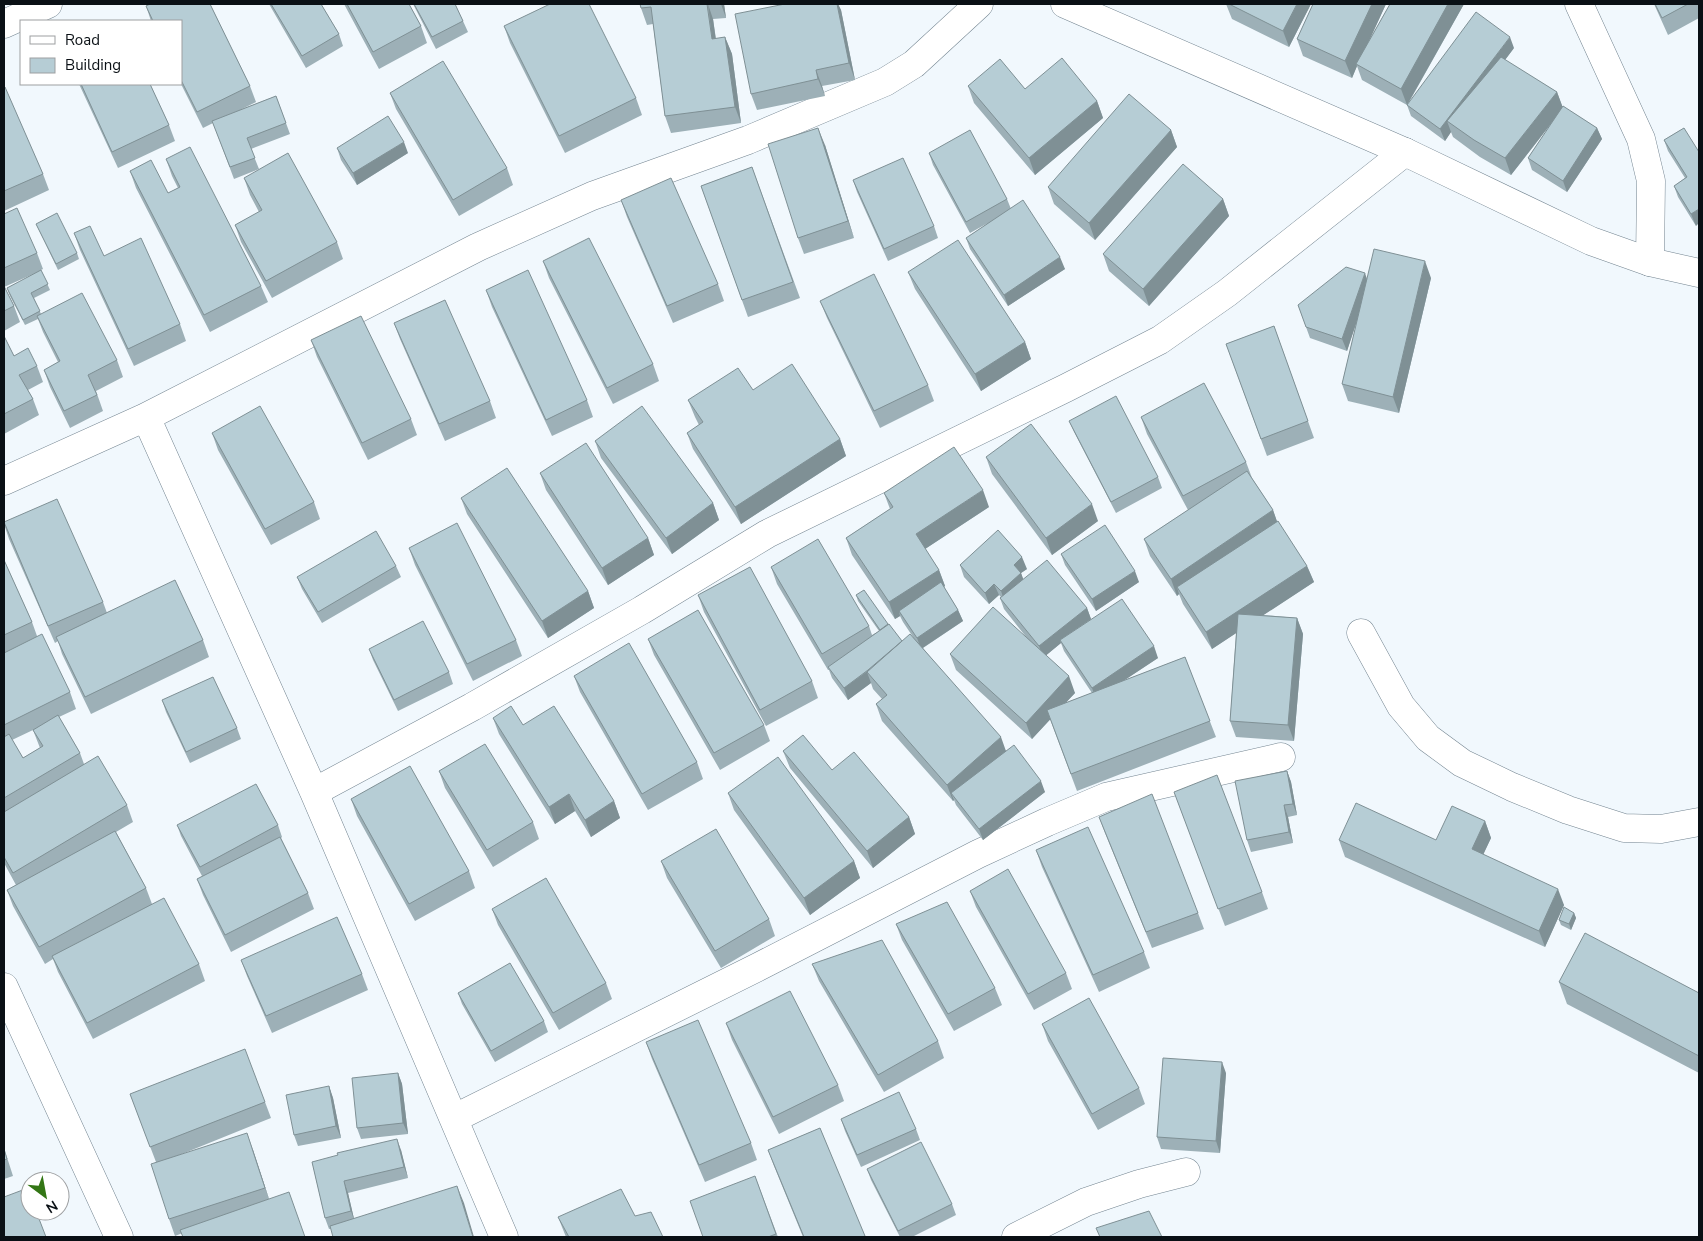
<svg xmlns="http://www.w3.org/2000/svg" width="1703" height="1241" font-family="'Nunito Sans',sans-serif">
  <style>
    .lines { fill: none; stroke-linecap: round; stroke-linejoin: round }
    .street-casing { stroke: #748591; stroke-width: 29 }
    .secondary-casing { stroke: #748591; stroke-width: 29 }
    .street { stroke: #fff; stroke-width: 28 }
    .secondary { stroke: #fff; stroke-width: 28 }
    .wall { fill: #9db0b7; fill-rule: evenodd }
    .shaded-wall { fill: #7f9095 }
    .building { fill: #b6cdd5; stroke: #7f9095 }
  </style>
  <rect width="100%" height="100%" fill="#f1f8fd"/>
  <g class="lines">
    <g class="street-casing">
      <path id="street" d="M1579 4 1641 139 1651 181 1650 262
        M146 417 314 792 504 1237
        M4 481 146 417 478 247 592 196 748 140 885 82 914 64 979 4
        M1361 633 1401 706 1428 738 1462 763 1512 787 1568 810 1624 828 1661 829 1699 822
        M314 792 472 707 642 610 767 534 1066 388 1160 340 1227 293 1405 152
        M4 987 119 1237
        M455 1118 758 967 978 854 1047 822 1106 797 1281 757
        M1016 1237 1086 1202 1139 1184 1186 1172"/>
    </g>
    <g class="secondary-casing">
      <path id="secondary" d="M1065 4 1405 152 1591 241 1650 262 1699 273
        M4 24 48 4"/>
    </g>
    <use href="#street" class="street"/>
    <use href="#secondary" class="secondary"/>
  </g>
  <path class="wall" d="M150 4H210L250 86 256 102 242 109 276 96 290 134 251 149 259 169 234 179 213 123 203 128 181 84V21H151L146 6Z
    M269 4H321L339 34 343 46 306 68Z
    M344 4H409L421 26 427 43 379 69Z
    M413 4H455L463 21 468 32 436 49Z
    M640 4H724L726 18 713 19 716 39 725 37 732 54 741 123 671 133 665 116 653 24 647 25 641 8Z
    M785 4H838L841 10 855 80 822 86 825 96 757 110 751 94Z
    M1226 4H1311L1289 47 1232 19Z
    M1313 4H1386L1369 41 1390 4H1464L1408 104 1514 48 1505 60 1557 92 1562 106 1597 128 1602 139 1567 192 1532 170 1528 158 1551 124 1511 175 1480 157 1453 137 1451 132 1445 141 1411 116 1407 105 1362 80 1357 66 1352 78 1303 56 1297 39Z
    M1654 4H1699V18L1668 35Z
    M504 26 636 98 642 115 565 153 510 43Z
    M79 84H150L169 125 175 141 118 168Z
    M968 86 1025 89 1097 101 1103 118 1035 175 974 103Z
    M4 88 43 174 49 190 4 211Z
    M390 93 507 168 513 185 459 216 396 109Z
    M1684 128 1696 226 1678 197 1674 186 1685 178 1668 151 1664 140Z
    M1171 130 1177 147 1095 240 1054 204 1048 187Z
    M825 145 854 238 804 254 798 238Z
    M337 148 408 153 357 185 341 160Z
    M929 153 1007 199 1011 209 1065 269 1008 306 970 249 966 238 988 223 970 233 933 165Z
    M166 159 261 286 268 302 210 332 136 188 130 171 168 193 178 188 172 176Z
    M752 167 800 298 748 317 701 186Z
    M244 178 337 242 343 259 272 298 241 242 235 225 259 212 250 195Z
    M853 180 934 226 938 238 888 261 857 192Z
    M1223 199 1229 216 1149 306 1109 271 1103 254Z
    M621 200 718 284 724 301 673 323 627 217Z
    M4 214 37 253 43 269 41 270 50 290 34 298 41 314 117 360 123 377 96 391 103 411 70 428 50 387 44 370 58 362 43 332 38 319 25 325 9 294 7 288 38 272 4 287 14 306 20 322 4 331Z
    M36 224 77 253 79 259 58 270Z
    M74 233 104 256 180 324 186 341 134 366 80 250Z
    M543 261 653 364 659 381 613 404 549 278Z
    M908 272 1025 342 1031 359 981 391 915 289Z
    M1431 278 1399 413 1348 401 1342 384 1358 317 1347 351 1310 338 1298 305 1367 280Z
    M486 290 587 400 593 417 552 436 492 307Z
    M820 301 928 385 934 401 880 428 827 318Z
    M394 323 490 401 496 418 445 441 400 339Z
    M1274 326 1314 438 1267 456 1226 344Z
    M4 336 14 356 37 366 43 382 28 390 33 399 39 415 4 434Z
    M311 340 411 419 417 435 368 460 317 357Z
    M753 390 840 439 846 456 741 524 693 449 687 433 699 425 695 417 688 400Z
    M1141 417 1246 462 1252 478 1273 510 1277 522 1307 566 1314 582 1263 615 1297 618 1303 634 1294 741 1236 737 1230 721 1236 633 1212 649 1183 604 1179 594 1177 596 1150 556 1144 539 1188 510 1147 434Z
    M1069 421 1158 477 1162 488 1116 513 1074 432Z
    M212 433 314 502 320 519 271 545 218 450Z
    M595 441 713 503 719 520 672 554 601 458Z
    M986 457 1098 521 1052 555 992 474Z
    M540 473 648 538 654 555 608 585 546 490Z
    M884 493 989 507 925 549 939 570 945 586 944 587 958 610 963 621 923 648 1006 751 1045 792 983 840 956 805 954 800 953 801 882 721 876 704 882 699 873 689 871 683 848 700 832 678 829 670H828L777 584 771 567 869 626 872 635 879 631 858 601 856 595 888 624 902 641 913 637 903 622 900 616 895 619 852 555 846 538 890 509Z
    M461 498 588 591 594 608 548 638 467 514Z
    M4 524 103 602 107 613 203 640 209 657 91 714 62 654 58 641 55 643 9 539Z
    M409 548 516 640 522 656 473 681 415 565Z
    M1061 554 1139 582 1096 611 1065 565Z
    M4 560 32 622 37 636 70 692 76 709 59 717 80 753 84 764 127 805 133 822 116 832 146 888 152 904 199 964 205 981 93 1039 58 972 53 959 45 964 13 906 7 890 16 885 4 863ZM33 730 40 748 23 758 12 740Z
    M960 565 1027 569 1021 573 1023 579 1087 608 1091 619 1158 658 1123 681 1185 657 1216 737 1077 791 1050 719 1032 739 956 670 950 654 1027 638 1004 609 1000 598 1001 597 999 595 989 604 964 577ZM1061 643 1064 651 1092 693 1065 703 1075 693 1046 655Z
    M396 566 401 577 322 623 302 589 297 577Z
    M698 595 812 681 818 698 766 726 704 612Z
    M648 639 764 725 770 741 720 770 654 655Z
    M369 649 449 672 453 684 398 711 373 660Z
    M574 676 697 762 703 779 648 810 580 692Z
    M162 700 237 728 241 739 190 763 166 712Z
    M493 718 523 725 614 801 620 818 591 837 575 811 555 824 499 734Z
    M783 751 832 770 909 817 915 834 873 868 790 768Z
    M439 771 533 822 539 839 493 867 445 788Z
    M1287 771 1291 782 1297 815 1288 817 1293 843 1251 852 1247 840Z
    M1174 792 1262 892 1268 909 1225 926Z
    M728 793 854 861 860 878 810 915 734 810Z
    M351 799 469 871 475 888 415 921 357 816Z
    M1099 817 1198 913 1204 929 1152 948 1105 833Z
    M1485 821 1491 838 1483 854 1564 905 1545 947 1345 857 1339 840H1436Z
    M177 825H278L282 837 281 838 308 893 314 909 231 952 203 895 197 879 202 876 181 836Z
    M1036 850 1144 952 1150 968 1099 992 1042 867Z
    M661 861 769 919 775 936 721 968 667 878Z
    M970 891 1066 973 1072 989 1034 1010 976 907Z
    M492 909 606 983 612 999 559 1030 498 925Z
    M1574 913 1576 918 1571 930 1561 925 1559 920Z
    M896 924 995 988 1002 1005 954 1031 902 940Z
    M241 960 362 974 368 990 272 1033 247 976Z
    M812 964 938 1041 944 1058 884 1092 819 981Z
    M1559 982 1699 993V1073L1567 1004Z
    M458 993 544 1021 548 1032 495 1062 462 1004Z
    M726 1023 838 1085 844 1101 779 1134 732 1040Z
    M1042 1024 1139 1088 1145 1104 1098 1130 1048 1041Z
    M646 1042 751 1143 757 1160 705 1182 652 1059Z
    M398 1073 402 1084 408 1134 361 1139 357 1128Z
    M1226 1073 1220 1153 1161 1149 1157 1137Z
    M329 1086 333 1098 341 1138 298 1146 294 1135Z
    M130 1094 265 1102 271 1118 177 1156 253 1150 269 1199 175 1236 169 1219 156 1162Z
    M841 1119 916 1129 920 1140 861 1167 845 1131Z
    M820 1128 865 1237H803L774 1166 768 1150Z
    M4 1148 13 1176 4 1179Z
    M401 1150 408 1178 348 1193 354 1219 464 1203 329 1229 325 1218 312 1162Z
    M867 1169 952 1204 956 1215 912 1237H900L871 1180Z
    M755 1176 778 1237H703Z
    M635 1216 663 1237H566L558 1217Z"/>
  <path class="shaded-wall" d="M708 4 713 19 718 56 712 39Z
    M721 4H724L726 18Z
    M837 4H838L841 10 855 80 849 63Z
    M1297 4H1311L1289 47 1283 31Z
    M1372 4H1386L1358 65 1356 64 1357 66 1352 78 1345 61Z
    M1448 4H1464L1407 105 1401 89Z
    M725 37 732 54 741 123 735 107Z
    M1510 37 1514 48 1455 126 1447 121 1451 132 1445 141 1440 129Z
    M816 70 822 86 825 96 818 79Z
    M1557 92 1563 108 1511 175 1505 158Z
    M1097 101 1103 118 1035 175 1029 158Z
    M818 128 825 145 854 238 848 221Z
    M1597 128 1602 139 1567 192 1563 181Z
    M1171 130 1177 147 1095 240 1089 223Z
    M404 142 408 153 357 185 353 173Z
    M1223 199 1229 216 1149 306 1143 289Z
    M1699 209V223L1696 226 1691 214Z
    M1060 257 1065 269 1008 306 1004 295Z
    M1425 261 1431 278 1399 413 1393 397Z
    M1365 273 1369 285 1347 351 1342 339Z
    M1025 342 1031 359 981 391 975 374Z
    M840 439 846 456 741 524 735 507Z
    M983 490 989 507 922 551 916 534Z
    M713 503 719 520 672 554 666 538Z
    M1092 504 1098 521 1052 555 1046 538Z
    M1273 510 1279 527 1177 587 1179 594 1177 596 1171 579Z
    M648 538 654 555 608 585 602 568Z
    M1022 557 1027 569 1021 573 1025 584 1005 603 1001 591 1014 565Z
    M1307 566 1314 582 1212 649 1206 632Z
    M939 570 945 586 901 615 899 611 900 616 895 619 889 602Z
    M1135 571 1139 582 1096 611 1092 599Z
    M994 584 999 595 989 604 985 593Z
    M588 591 594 608 548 638 542 621Z
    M1087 608 1091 619 1060 640 1061 643 1043 658 1039 646Z
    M958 610 963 621 921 649 917 638Z
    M1297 618 1303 634 1294 741 1288 725Z
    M904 645 867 672 871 683 848 700 844 688Z
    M1154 646 1158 658 1096 699 1092 688Z
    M1069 676 1075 693 1032 739 1026 723Z
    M1001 737 1007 754 951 793 954 800 953 801 947 785Z
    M1287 771 1291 782 1297 815 1293 804Z
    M1041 781 1045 792 983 840 979 829Z
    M569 794 575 811 555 824 549 807Z
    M614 801 620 818 591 837 585 820Z
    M1284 805 1288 817 1293 843 1289 832Z
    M909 817 915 834 873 868 867 851Z
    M1485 821 1491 838 1478 866 1472 849Z
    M854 861 860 878 810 915 804 898Z
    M1558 889 1564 905 1545 947 1539 931Z
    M1574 913 1576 918 1571 930 1569 924Z
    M1222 1062 1226 1073 1220 1153 1216 1141Z
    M398 1073 402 1084 408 1134 403 1123Z
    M329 1086 333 1098 341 1138 336 1126Z
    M247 1133 253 1150 271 1205 265 1188Z
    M397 1139 401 1150 408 1178 404 1167Z
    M344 1181 348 1193 355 1223 351 1211Z
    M457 1186 464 1203 474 1237H473Z"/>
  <path class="building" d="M150 4H210L250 86 197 112 181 80V21H153L146 6Z
    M271 4H321L339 34 302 56Z
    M347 4H409L421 26 373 52Z
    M414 4H455L463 21 432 37Z
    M550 4H589L636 98 559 136 504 26Z
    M640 4H707L712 39 725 37 735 107 665 116 651 7 641 8Z
    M785 4H837L849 63 816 70 818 79 751 94 735 14Z
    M1229 4H1297L1283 31Z
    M1313 4H1372L1345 61 1297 39Z
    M1390 4H1448L1401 89 1356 64Z
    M1655 4H1688L1662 18Z
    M1476 12 1510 37 1440 129 1407 105Z
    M1501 57 1557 92 1505 158 1474 140 1447 121Z
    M1062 58 1097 101 1029 158 968 86 1000 59 1025 89Z
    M443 61 507 168 453 200 390 93Z
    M81 84H150L169 125 112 152Z
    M5 87 43 174 4 191V88Z
    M1129 94 1171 130 1089 223 1048 187Z
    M276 96 286 123 247 138 255 158 230 167 212 121Z
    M1563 106 1597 128 1563 181 1528 158Z
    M388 116 404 142 353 173 337 148Z
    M818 128 848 221 798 238 768 144Z
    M1684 128 1699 152V209L1691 214 1674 186 1687 177 1664 140Z
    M970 130 1007 199 966 222 929 153Z
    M190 147 261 286 204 315 130 171 151 160 168 193 180 187 166 159Z
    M288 153 337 242 266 281 235 225 262 210 244 178Z
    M903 158 934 226 884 249 853 180Z
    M1183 164 1223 199 1143 289 1103 254Z
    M752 167 793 282 742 300 701 186Z
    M671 178 718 284 667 306 621 200Z
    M1023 200 1060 257 1004 295 966 238Z
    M17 208 37 253 4 268V214Z
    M57 213 77 253 56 264 36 224Z
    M90 226 104 256 141 238 180 324 128 349 74 233Z
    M589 238 653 364 607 388 543 261Z
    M958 240 1025 342 975 374 908 272Z
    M1374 249 1425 261 1393 397 1342 384Z
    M1346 267 1365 273 1342 339 1306 327 1298 305Z
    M41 270 48 284 31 293 40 311 23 320 7 288Z
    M528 270 587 400 546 420 486 290Z
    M874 274 928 385 874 411 820 301Z
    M4 286 14 306 4 311Z
    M82 293 117 360 88 375 97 395 64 411 44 370 60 361 37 316Z
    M445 300 490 401 439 424 394 323Z
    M361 316 411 419 362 443 311 340Z
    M1274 326 1308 421 1261 439 1226 344Z
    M4 336 14 356 28 348 37 366 19 375 33 399 4 414Z
    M792 364 840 439 735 507 687 433 703 422 688 400 738 368 753 390Z
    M1204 383 1246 462 1183 496 1141 417Z
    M1116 396 1158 477 1111 502 1069 421Z
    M260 406 314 502 265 529 212 433Z
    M642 406 713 503 666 538 595 441Z
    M1031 424 1092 504 1046 538 986 457Z
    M586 443 648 538 602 568 540 473Z
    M954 447 983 490 916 534 939 570 889 602 846 538 893 507 884 493Z
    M507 468 588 591 542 621 461 498Z
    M1247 471 1273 510 1171 579 1144 539Z
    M57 499 103 602 48 626 4 522Z
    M1278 521 1307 566 1206 632 1177 587Z
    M457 523 516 640 467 664 409 548Z
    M1105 525 1135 571 1092 599 1061 554Z
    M998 530 1022 557 1014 565 1021 573 1001 591 994 584 985 593 960 565Z
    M376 531 396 566 318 612 297 577Z
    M818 539 869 626 822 654 771 567Z
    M4 560 32 622 4 635Z
    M1047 560 1087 608 1039 646 1000 598Z
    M750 567 812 681 760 710 698 595Z
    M175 580 203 640 85 697 56 637Z
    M941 582 958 610 917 638 899 611Z
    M864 590 888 624 880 630 856 595Z
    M1122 599 1154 646 1092 688 1060 640Z
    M993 607 1069 676 1026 723 950 654Z
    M698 610 764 725 714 753 648 639Z
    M1238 614 1297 618 1288 725 1230 721Z
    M423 621 449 672 394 700 369 649Z
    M889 624 902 641 868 670 844 688 828 667Z
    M42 634 70 692 4 725V653Z
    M910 634 1001 737 947 785 876 704 887 695 867 672Z
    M629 643 697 762 642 794 574 676Z
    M1185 657 1210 721 1071 774 1047 710Z
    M213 677 237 728 186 752 162 700Z
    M511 706 523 725 554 706 614 801 585 820 569 794 549 807 493 718Z
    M58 715 80 753 4 798V737L9 734 23 758 43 746 33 730Z
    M803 735 832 770 854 752 909 817 867 851 783 751Z
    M485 744 533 822 487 850 439 771Z
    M1014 745 1041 781 979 829 951 793Z
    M98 756 127 805 13 873 4 857V812Z
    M778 757 854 861 804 898 728 793Z
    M410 766 469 871 409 904 351 799Z
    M1287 771 1293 804 1284 805 1289 832 1247 840 1235 781Z
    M1217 775 1262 892 1218 909 1174 792Z
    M256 784 278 825 200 867 177 825Z
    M1152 794 1198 913 1146 932 1099 817Z
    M1356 803 1436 840 1452 806 1485 821 1472 849 1558 889 1539 931 1339 840Z
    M1088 827 1144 952 1093 975 1036 850Z
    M716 829 769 919 715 951 661 861Z
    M115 831 146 888 39 947 7 890Z
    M280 837 308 893 225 935 197 879Z
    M1008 869 1066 973 1028 994 970 891Z
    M546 878 606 983 553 1013 492 909Z
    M164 898 199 964 87 1023 52 956Z
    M947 902 995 988 948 1014 896 924Z
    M1564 907 1574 913 1569 924 1559 920Z
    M337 917 362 974 266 1016 241 960Z
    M1585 933 1699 993V1056L1559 982Z
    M882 940 938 1041 878 1075 812 964Z
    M510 963 544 1021 491 1051 458 993Z
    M790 991 838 1085 773 1117 726 1023Z
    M1089 998 1139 1088 1092 1114 1042 1024Z
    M698 1020 751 1143 699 1165 646 1042Z
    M245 1049 265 1102 150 1147 130 1094Z
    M1163 1058 1222 1062 1216 1141 1157 1137Z
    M398 1073 403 1123 357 1128 352 1078Z
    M329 1086 336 1126 294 1135 286 1095Z
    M899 1092 916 1129 857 1155 841 1119Z
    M820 1128 865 1236 862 1237H804L768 1150Z
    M247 1133 265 1188 169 1219 151 1164Z
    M397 1139 404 1167 344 1181 351 1211 325 1218 312 1162 338 1155 337 1153Z
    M921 1142 952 1204 898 1231 867 1169Z
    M4 1149 7 1159 4 1160Z
    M755 1176 776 1234 768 1237H703L690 1201Z
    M457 1186 473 1237H333L330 1226Z
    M28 1188 30 1194V1211H36L46 1237H4V1197Z
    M621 1189 635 1216 651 1212 663 1237H569L558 1217Z
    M289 1192 305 1237H183L180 1230Z
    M1149 1211 1162 1237H1100L1096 1228Z"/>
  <rect width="1703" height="1241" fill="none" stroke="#0a1015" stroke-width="10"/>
  <rect x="20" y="20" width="162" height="65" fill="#ffffff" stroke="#9d9fa1"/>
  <rect x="30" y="36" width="25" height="8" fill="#ffffff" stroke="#9d9fa1"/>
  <text x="65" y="45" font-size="15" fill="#0a1015">Road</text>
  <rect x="30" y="58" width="25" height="15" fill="#b6cdd5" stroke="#9d9fa1"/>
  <text x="65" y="70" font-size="15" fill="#0a1015">Building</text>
  <g transform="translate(45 1196) rotate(148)"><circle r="24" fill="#ffffff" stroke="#9d9fa1"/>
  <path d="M0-4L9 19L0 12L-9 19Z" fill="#337615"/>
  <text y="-8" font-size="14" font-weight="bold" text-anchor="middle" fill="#0a1015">N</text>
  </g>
</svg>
